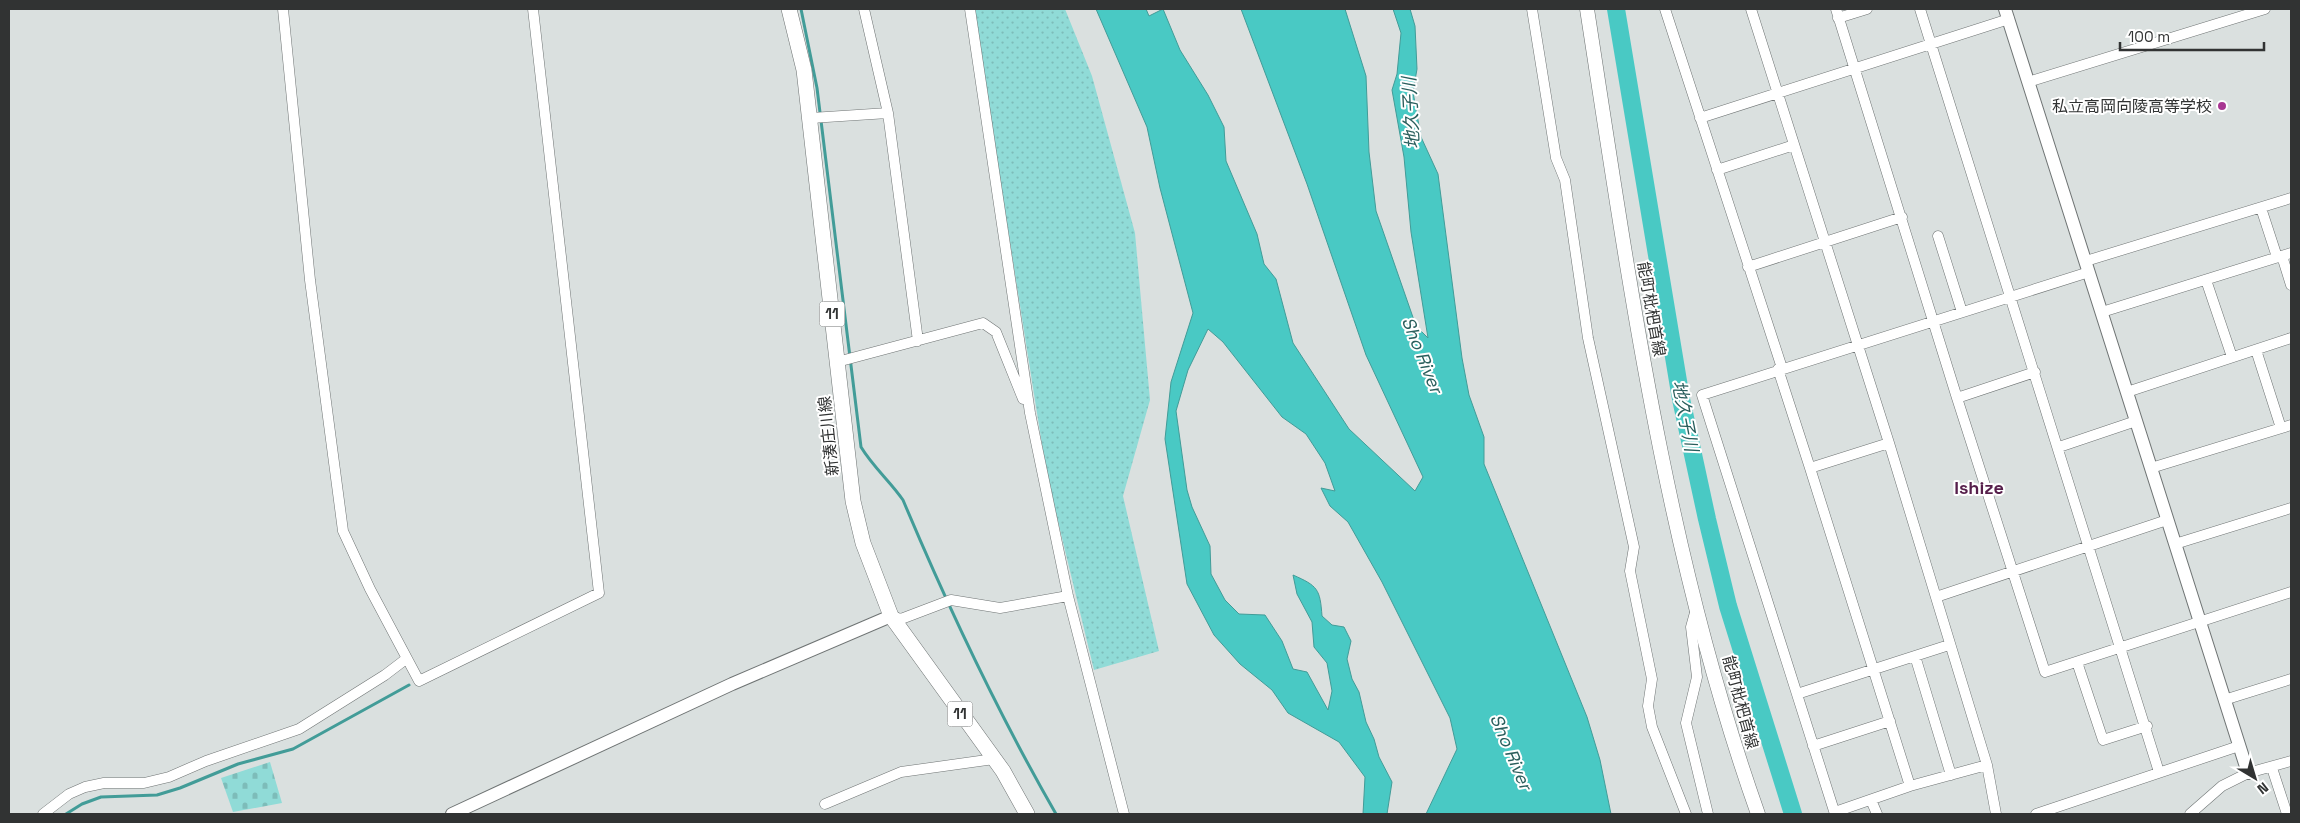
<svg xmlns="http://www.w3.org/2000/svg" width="2300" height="823" font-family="'Space Grotesk','Noto Sans JP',sans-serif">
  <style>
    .grass { fill: url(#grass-dots) }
    .cemetery { fill: url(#cemetery-stones) }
    .water { fill: #49c9c4; stroke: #429c98 }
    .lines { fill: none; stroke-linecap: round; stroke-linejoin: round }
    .stream { stroke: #429c98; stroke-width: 3 }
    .river { stroke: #49c9c4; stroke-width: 18 }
    .minor-casing { stroke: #6f7474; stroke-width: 11 }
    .tertiary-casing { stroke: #6f7474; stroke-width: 14 }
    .secondary-casing { stroke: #6f7474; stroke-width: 15 }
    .primary-casing { stroke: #6f7474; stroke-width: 16 }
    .minor { stroke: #fff; stroke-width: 10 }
    .tertiary { stroke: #fff; stroke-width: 12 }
    .secondary { stroke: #fff; stroke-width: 14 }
    .primary { stroke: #fff; stroke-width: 15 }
    .poi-dot { fill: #a83792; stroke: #fff; stroke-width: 2 }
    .labels { text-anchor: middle; stroke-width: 4; stroke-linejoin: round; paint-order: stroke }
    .shield { fill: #fff; stroke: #6f7070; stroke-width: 1 }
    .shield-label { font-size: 15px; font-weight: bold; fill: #313333 }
    .poi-label { font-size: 16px; fill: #313333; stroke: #fff; text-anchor: end }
    .street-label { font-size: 16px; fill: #313333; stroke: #fff }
    .water-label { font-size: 18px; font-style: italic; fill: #295e5c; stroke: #fff }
    .neighbourhood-label { font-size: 18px; font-weight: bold; fill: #561f4b; stroke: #fff }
  </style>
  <defs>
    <pattern id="grass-dots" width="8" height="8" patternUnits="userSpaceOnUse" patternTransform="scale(1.25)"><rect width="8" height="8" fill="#90dbd7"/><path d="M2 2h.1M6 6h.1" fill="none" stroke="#7dbcb9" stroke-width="1.8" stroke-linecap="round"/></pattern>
    <pattern id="cemetery-stones" width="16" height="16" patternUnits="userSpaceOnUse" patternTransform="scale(1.25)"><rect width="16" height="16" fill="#90dbd7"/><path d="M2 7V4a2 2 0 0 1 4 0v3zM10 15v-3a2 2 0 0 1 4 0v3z" fill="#7dbcb9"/></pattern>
  </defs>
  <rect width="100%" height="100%" fill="#dae0df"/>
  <path class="grass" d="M973 9H1065L1092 76 1135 233 1150 400 1123 496 1159 651 1094 670 1047 476Z"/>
  <path class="cemetery" d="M270 762 282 803 233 812 221 778Z"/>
  <path class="water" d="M1096 9H1146L1149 16 1163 9 1180 50 1208 95 1224 127 1226 161 1257 234 1264 264 1276 279 1293 343 1349 429 1415 491 1423 477 1366 355 1307 184 1241 9H1345L1366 76 1369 152 1376 211 1416 326 1428 338 1411 232 1404 157 1392 90 1397 74 1401 33 1393 9H1410L1415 26 1417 69 1413 92 1421 137 1438 174 1462 358 1469 395 1484 437V464L1587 717 1600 760 1611 814H1426L1457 749 1450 718 1382 582 1348 522 1330 506 1321 488 1335 491 1325 463 1306 434 1282 417 1223 342 1208 329 1188 370 1176 411 1187 490 1192 507 1210 546 1211 574 1225 600 1239 614 1265 615 1282 641 1293 669 1307 672 1328 710 1332 691 1327 663 1314 647 1312 622 1297 594 1293 575C1318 586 1320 589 1322 616L1332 625 1344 627 1351 641 1347 659 1352 679 1359 692 1366 722 1374 739 1379 757 1392 782 1387 814H1363L1365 777 1339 742 1288 713 1272 690 1240 664 1214 635 1187 584 1165 439 1171 382 1193 313 1160 188 1147 127Z"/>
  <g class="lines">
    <path class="stream" d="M801 9 817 88 861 447C873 467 890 481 903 500 948 607 998 713 1056 814
      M66 814 82 804 101 797 157 795 180 788 238 764 293 749 409 685"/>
    <path class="river" d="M1616 9 1681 399 1707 519 1728 606 1793 814"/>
    <g class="minor-casing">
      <path id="minor" d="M283 9 310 280 343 531 370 589 419 681 599 593 533 9
        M864 9 888 113 918 341
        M970 9 1030 413 1068 596 1124 814
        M1532 9 1556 158 1565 180 1588 338 1634 547 1630 571 1652 679 1648 706 1652 727 1686 814
        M1665 9 1782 368
        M1751 9 1889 443 1987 765 1996 814
        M1836 9 1957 398 2035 372
        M1920 9 2159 772
        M1838 18 1867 9
        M2028 82 2265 9
        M811 118 888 113
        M1700 118 2009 19
        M1717 170 1794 145
        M2261 208 2277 257
        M1938 236 1962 312
        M2282 256 2291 285
        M2086 261 2291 198
        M1748 267 1902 217
        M2206 280 2232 357
        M2102 312 2291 253
        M2256 350 2281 428
        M837 362 983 323 996 332 1023 399
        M1778 369 1810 468 1889 443
        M2127 392 2291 338
        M1957 398 2045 672 2291 592
        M2059 447 2136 421
        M1810 468 1910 786
        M2151 468 2291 425
        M2175 544 2291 508
        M1936 597 2167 520
        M1696 609 1691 627 1697 677 1686 723 1708 814
        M891 616 901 619 951 600 1000 608 1068 596
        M1915 656 1951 775
        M2077 662 2103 740 2147 726
        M1797 694 1949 645
        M2224 700 2291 679
        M1813 746 1890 721
        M2272 768 2287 814
        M1871 800 1877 814
        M825 804 901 772 994 759
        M1835 812 1910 786 1987 765
        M43 814 69 794 85 787 104 783H144L169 777 206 761 299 729 385 675 406 659
        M1835 814 1702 395 2089 272
        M2036 814 2239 746
        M2190 814 2222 786 2248 773 2291 761"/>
    </g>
    <g class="tertiary-casing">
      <path id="tertiary" d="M2005 9 2248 773
        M452 814 732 684 891 616"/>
    </g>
    <g class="secondary-casing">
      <path id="secondary" d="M1587 9C1629 280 1666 555 1758 814"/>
    </g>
    <g class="primary-casing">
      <path id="primary" d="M789 9 804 70 853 501 863 543 891 616 1003 771 1027 814"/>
    </g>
    <use href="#minor" class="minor"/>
    <use href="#tertiary" class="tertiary"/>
    <use href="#secondary" class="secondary"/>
    <use href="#primary" class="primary"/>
  </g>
  <circle class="poi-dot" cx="2222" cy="106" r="5"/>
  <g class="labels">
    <g class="shield">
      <rect x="819.5" y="301.5" width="25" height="25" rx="4"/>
      <rect x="947.5" y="701.5" width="25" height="25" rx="4"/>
    </g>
    <g class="shield-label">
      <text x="832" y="319">11</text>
      <text x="960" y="719">11</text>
    </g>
    <g class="poi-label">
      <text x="2212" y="112">私立高岡向陵高等学校</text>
    </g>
    <g class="street-label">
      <text transform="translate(1652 309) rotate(80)" y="6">能町枇杷首線</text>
      <text transform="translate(828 436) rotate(-96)" y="6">新湊庄川線</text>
      <text transform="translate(1741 702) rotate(75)" y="6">能町枇杷首線</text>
    </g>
    <g class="water-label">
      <text transform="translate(1411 113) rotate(-93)" y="6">地久子川</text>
      <text transform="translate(1422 355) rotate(68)" y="6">Sho River</text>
      <text transform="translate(1685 416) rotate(79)" y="6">地久子川</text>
      <text transform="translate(1511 752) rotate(67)" y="6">Sho River</text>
    </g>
    <g class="neighbourhood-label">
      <text x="1979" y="494">Ishize</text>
    </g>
  </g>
  <rect width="2300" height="823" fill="none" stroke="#313333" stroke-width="20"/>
  <g transform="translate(2255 778) rotate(142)" stroke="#ffffff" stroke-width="4" paint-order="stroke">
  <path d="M0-4L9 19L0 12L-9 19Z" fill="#313333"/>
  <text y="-8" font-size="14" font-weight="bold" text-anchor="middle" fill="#313333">N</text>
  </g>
  <path d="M2120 42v8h144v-8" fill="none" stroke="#313333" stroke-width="2.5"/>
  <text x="2128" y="42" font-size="15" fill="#313333" stroke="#ffffff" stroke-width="4" paint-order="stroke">100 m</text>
</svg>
